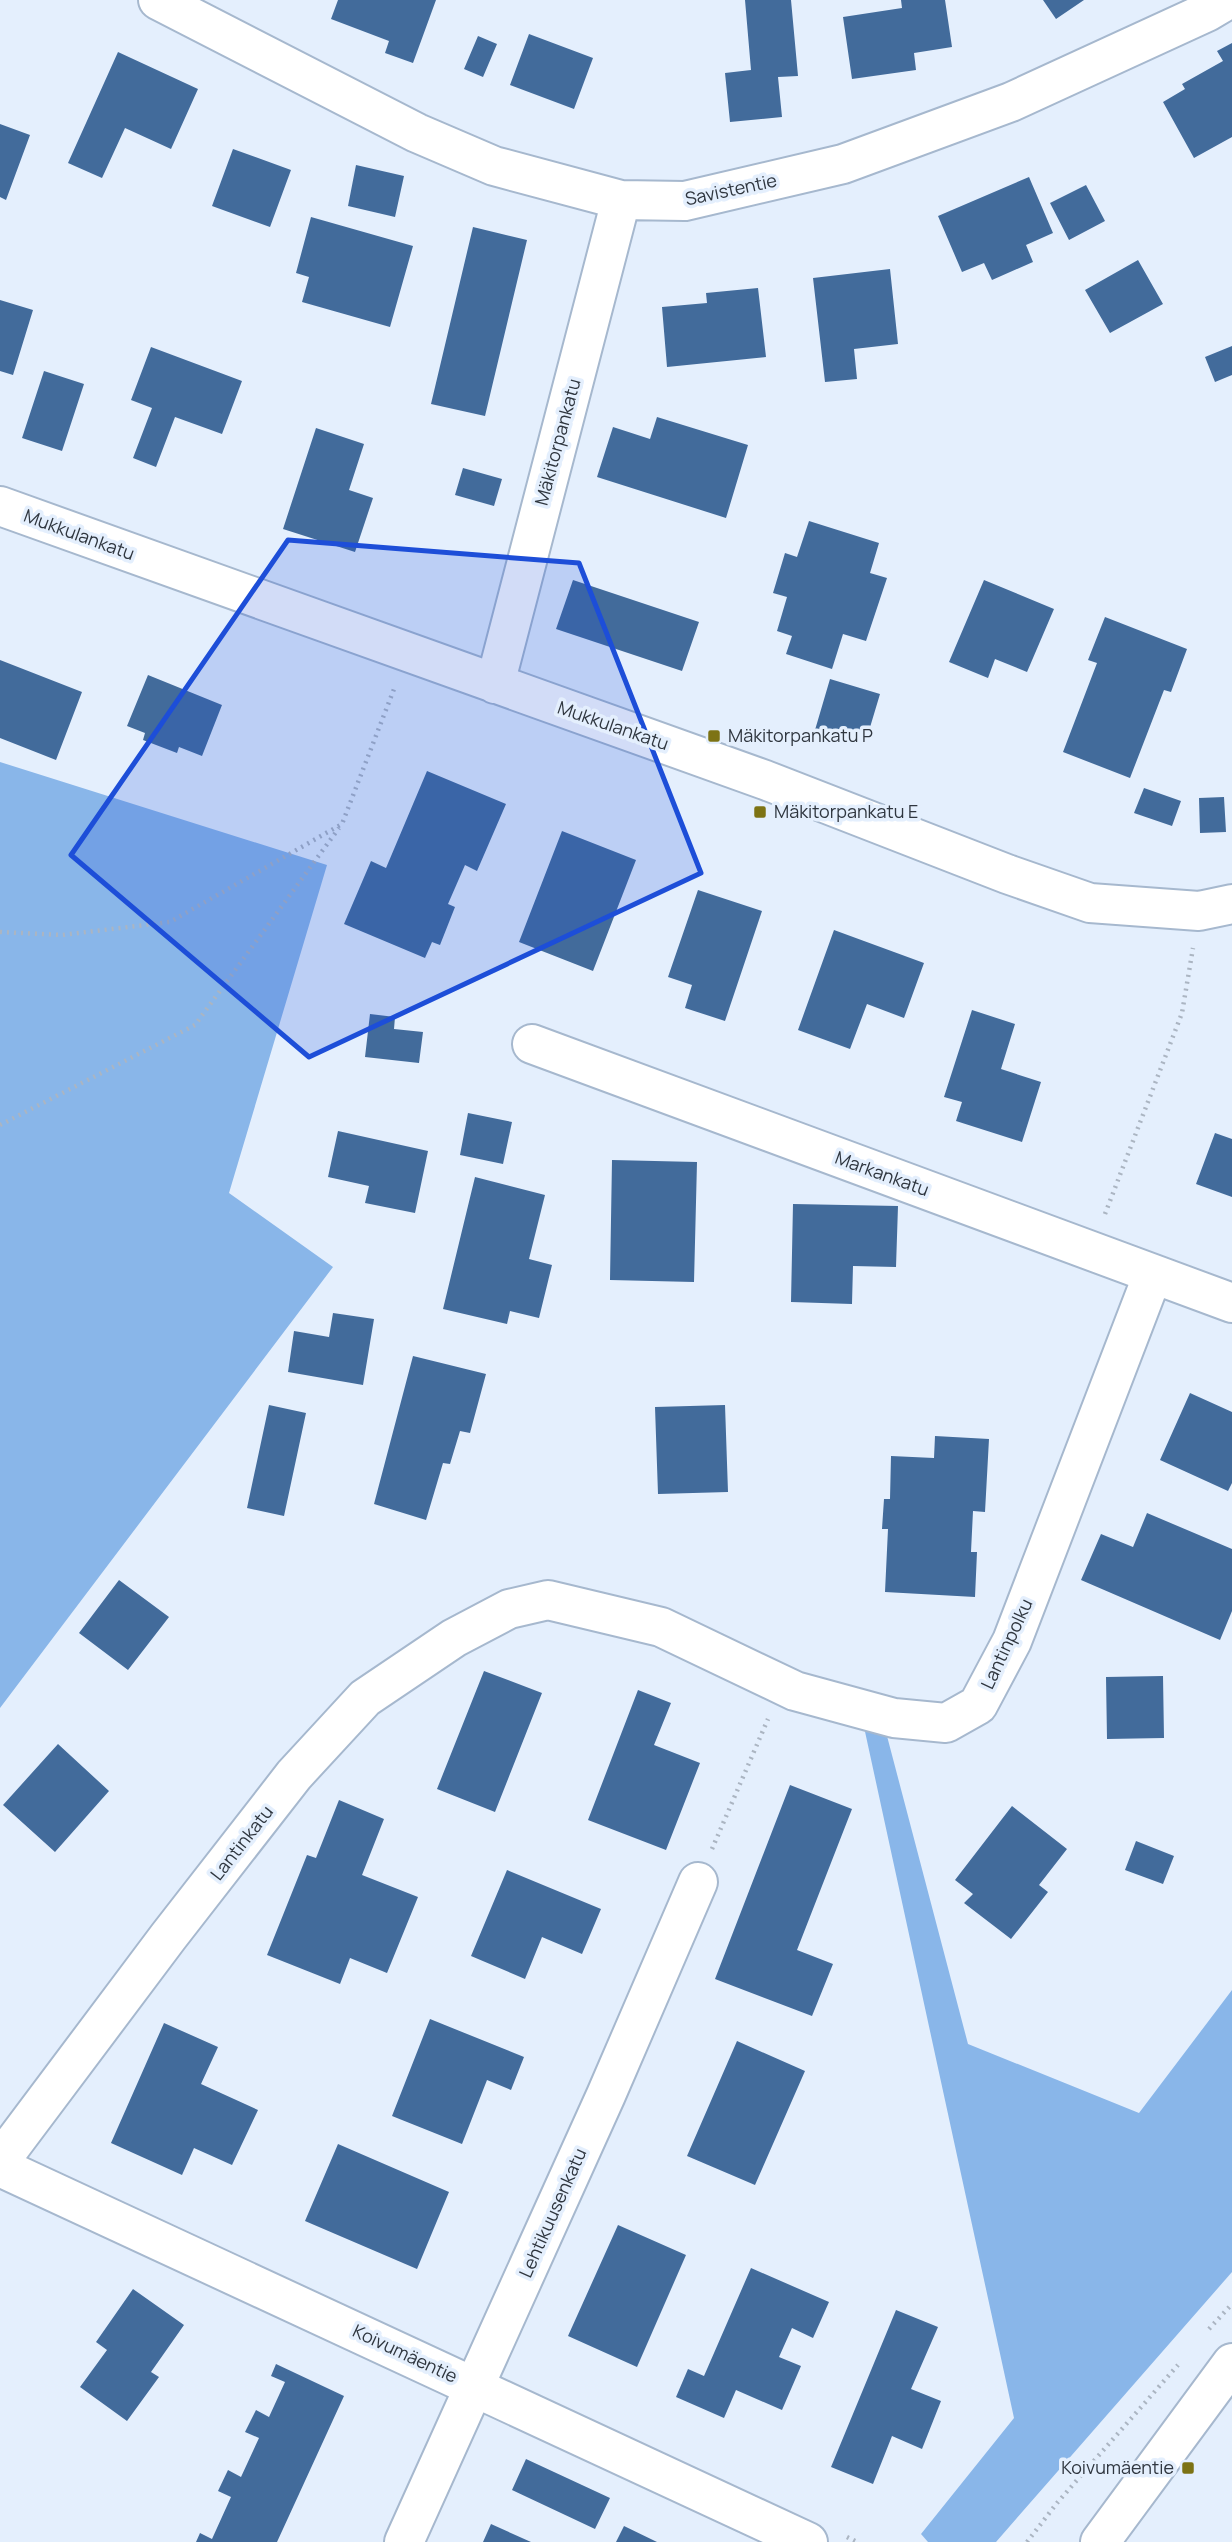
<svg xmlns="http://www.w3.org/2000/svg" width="1232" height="2542" font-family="Manrope,sans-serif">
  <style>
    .forest { fill: #89b6e9 }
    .building { fill: #426b9b }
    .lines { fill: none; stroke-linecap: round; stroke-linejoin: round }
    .minor-casing { stroke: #a6b8ce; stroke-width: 42 }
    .path { stroke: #abb5c2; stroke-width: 4.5; stroke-dasharray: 2 5; stroke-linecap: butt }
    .minor { stroke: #fff; stroke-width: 38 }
    .marked { fill: #1d4ed8; fill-opacity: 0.2; stroke: #1d4ed8; stroke-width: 5; stroke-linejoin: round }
    .poi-dot { fill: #7d7314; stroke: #e4effd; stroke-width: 2.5 }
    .labels { text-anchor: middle; stroke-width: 7; stroke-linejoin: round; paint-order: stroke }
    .street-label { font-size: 18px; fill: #2f363f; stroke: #e4effd }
    .poi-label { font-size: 18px; fill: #2f363f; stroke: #e4effd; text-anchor: start }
  </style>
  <rect width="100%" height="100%" fill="#e4effd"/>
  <path class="forest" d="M0 762 327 865 229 1193 333 1267 0 1708Z
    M864 1727 887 1736 968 2044 1139 2113 1232 1990V2272L996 2542H928L921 2534 1014 2418Z"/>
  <path class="building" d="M338 0H436L413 63 385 53 389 41 331 19Z
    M745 0H791L798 76 778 77 782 117 730 122 725 73 751 70Z
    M901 0H945L952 47 914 53 916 70 852 79 843 17 902 8Z
    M1043 0H1084L1056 19Z
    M529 34 593 58 574 109 510 85Z
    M478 36 497 44 483 77 464 69Z
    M1232 43V137L1194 158 1163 102 1185 89 1182 84 1223 61 1217 51Z
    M118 52 198 89 171 149 125 128 102 178 68 163Z
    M0 124 30 135 6 200 0 197Z
    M233 149 291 170 270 227 212 206Z
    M356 165 404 176 395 217 348 206Z
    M1029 177 1053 233 1026 245 1033 262 992 280 984 263 962 272 938 216Z
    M1086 185 1105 221 1069 240 1050 203Z
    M311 217 413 246 390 327 302 302 309 277 296 273Z
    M473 227 527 240 485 416 431 404Z
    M1138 260 1163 304 1110 333 1085 290Z
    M890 269 898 344 854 349 857 379 825 382 813 278Z
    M758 288 766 357 667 367 662 307 707 303 706 293Z
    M0 300 33 310 13 375 0 371Z
    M1232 346V375L1215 382 1205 357Z
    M151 347 242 381 222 434 175 417 156 467 133 458 152 408 131 400Z
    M44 371 84 384 62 451 22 438Z
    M657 417 748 445 726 518 597 477 613 427 650 439Z
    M316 428 364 444 349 490 373 498 355 552 283 529Z
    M463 468 502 479 494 506 455 495Z
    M809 521 879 543 870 573 887 578 866 641 843 634 832 669 786 654 792 636 777 631 787 597 773 593 785 553 797 557Z
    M573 580 699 622 682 671 556 629Z
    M984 580 1054 609 1027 672 995 659 988 678 949 662Z
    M1105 617 1187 649 1171 692 1164 690 1130 778 1063 752 1097 663 1088 660Z
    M0 660 82 692 56 760 0 738Z
    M148 675 222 705 202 756 179 747 177 753 143 740 145 733 127 726Z
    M830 679 880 694 865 744 815 730Z
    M427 771 506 804 477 871 465 865 448 904 455 907 440 945 432 942 425 958 344 924 371 861 386 868Z
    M1144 788 1181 801 1172 826 1134 813Z
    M1224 797 1226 832 1200 833 1199 798Z
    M562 831 636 860 593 971 519 942Z
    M698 890 762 911 725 1021 685 1008 692 985 668 977Z
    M834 930 924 963 904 1018 867 1004 850 1049 798 1030Z
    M972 1010 1015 1024 1001 1069 1041 1082 1022 1142 956 1121 962 1102 944 1097Z
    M370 1014 395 1017 394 1029 423 1032 419 1063 365 1057Z
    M468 1113 512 1122 503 1164 460 1155Z
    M338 1131 428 1151 415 1213 365 1203 369 1186 328 1177Z
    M1215 1133 1232 1139V1197L1196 1184Z
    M612 1160 697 1162 694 1282 610 1280Z
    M475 1177 545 1195 529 1259 552 1265 539 1318 510 1311 507 1324 443 1309Z
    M793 1204 898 1206 896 1267 853 1266 852 1304 791 1302Z
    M333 1313 374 1319 363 1385 288 1372 294 1331 329 1337Z
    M413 1356 486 1374 470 1433 460 1431 450 1464 443 1463 426 1520 374 1504Z
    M1190 1393 1232 1412V1483L1228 1491 1160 1460Z
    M269 1405 306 1413 284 1516 247 1508Z
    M725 1405 728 1492 658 1494 655 1407Z
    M935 1436 989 1439 985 1512 973 1511 971 1552H977L975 1597 885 1592 888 1529H882L884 1499H890L891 1456 934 1458Z
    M1147 1513 1232 1549V1611L1220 1640 1081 1580 1101 1534 1133 1547Z
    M119 1580 169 1617 128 1670 79 1633Z
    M484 1671 542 1693 495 1812 437 1789Z
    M1163 1676 1164 1738 1107 1739 1106 1677Z
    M638 1690 671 1703 654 1745 700 1763 666 1850 588 1820Z
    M58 1744 109 1791 55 1852 3 1805Z
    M790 1785 852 1809 797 1950 833 1964 812 2016 715 1979Z
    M339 1800 384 1819 362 1875 418 1897 387 1973 350 1958 340 1984 267 1955 307 1855 316 1858Z
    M1012 1806 1067 1849 1039 1885 1048 1892 1011 1939 964 1903 973 1894 955 1880Z
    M1136 1841 1174 1856 1163 1884 1125 1870Z
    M507 1870 601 1909 582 1954 542 1937 525 1979 471 1956Z
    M430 2019 524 2057 511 2090 487 2080 462 2144 392 2116Z
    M164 2023 218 2047 201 2084 258 2110 232 2165 194 2148 182 2175 111 2143Z
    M737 2041 805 2071 755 2185 687 2156Z
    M338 2144 449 2192 417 2269 305 2221Z
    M618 2225 686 2255 637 2367 568 2336Z
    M751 2268 829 2302 813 2338 792 2328 779 2357 801 2366 782 2410 736 2390 724 2418 676 2397 688 2369 704 2376Z
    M133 2289 184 2325 151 2372 159 2377 127 2421 80 2387 107 2350 96 2342Z
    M896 2310 938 2327 911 2389 941 2401 922 2449 892 2436 873 2484 831 2467Z
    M276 2364 344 2396 277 2542H196L200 2533 212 2539 231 2497 218 2491 228 2470 241 2477 259 2438 245 2432 256 2410 269 2417 285 2382 271 2376Z
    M526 2459 610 2498 595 2529 512 2490Z
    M491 2524 531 2542H483Z
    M624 2526 657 2542H616Z"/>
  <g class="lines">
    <g class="minor-casing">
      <path id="minor" d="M158 0 417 133 494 166 621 200 685 201 843 164 1011 102 1207 12 1227 0
        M0 506 765 780 1007 874 1090 903 1199 911 1232 904
        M495 684 621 200
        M532 1044 1232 1303
        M0 2161 168 1937 294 1775 365 1698 454 1638 509 1609 548 1600 661 1627 795 1691 894 1718 946 1723 978 1705 1012 1641 1153 1274
        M0 2167 808 2542
        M404 2542 606 2095 698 1882
        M1100 2542 1232 2363"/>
    </g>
    <path class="path" d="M0 932 62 935 170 922 342 824 394 689
      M0 1125 195 1025 339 828
      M1105 1214 1182 1013 1193 948
      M712 1849 768 1719
      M1209 2329 1232 2304
      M847 2537 857 2542
      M1027 2542 1057 2503 1178 2365"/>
    <use href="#minor" class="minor"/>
  </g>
  <path class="marked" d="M288 540 579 563 701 873 309 1057 71 855Z"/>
  <g class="poi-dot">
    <rect x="707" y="729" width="14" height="14" rx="3.5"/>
    <rect x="753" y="805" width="14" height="14" rx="3.5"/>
    <rect x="1181" y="2461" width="14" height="14" rx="3.5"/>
  </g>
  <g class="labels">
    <g class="street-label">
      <text transform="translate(731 190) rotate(-12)" y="6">Savistentie</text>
      <text transform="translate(558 442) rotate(-75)" y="6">Mäkitorpankatu</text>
      <text transform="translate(79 535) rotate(20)" y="6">Mukkulankatu</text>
      <text transform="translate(613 726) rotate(19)" y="6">Mukkulankatu</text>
      <text transform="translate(882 1174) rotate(20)" y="6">Markankatu</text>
      <text transform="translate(1007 1644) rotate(-65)" y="6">Lantinpolku</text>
      <text transform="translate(242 1843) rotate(-52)" y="6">Lantinkatu</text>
      <text transform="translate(553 2213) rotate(-66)" y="6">Lehtikuusenkatu</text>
      <text transform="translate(405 2354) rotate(25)" y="6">Koivumäentie</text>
    </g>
    <g class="poi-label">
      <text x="728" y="742">Mäkitorpankatu P</text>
      <text x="774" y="818">Mäkitorpankatu E</text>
      <text x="1174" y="2474" text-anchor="end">Koivumäentie</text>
    </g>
  </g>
</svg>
